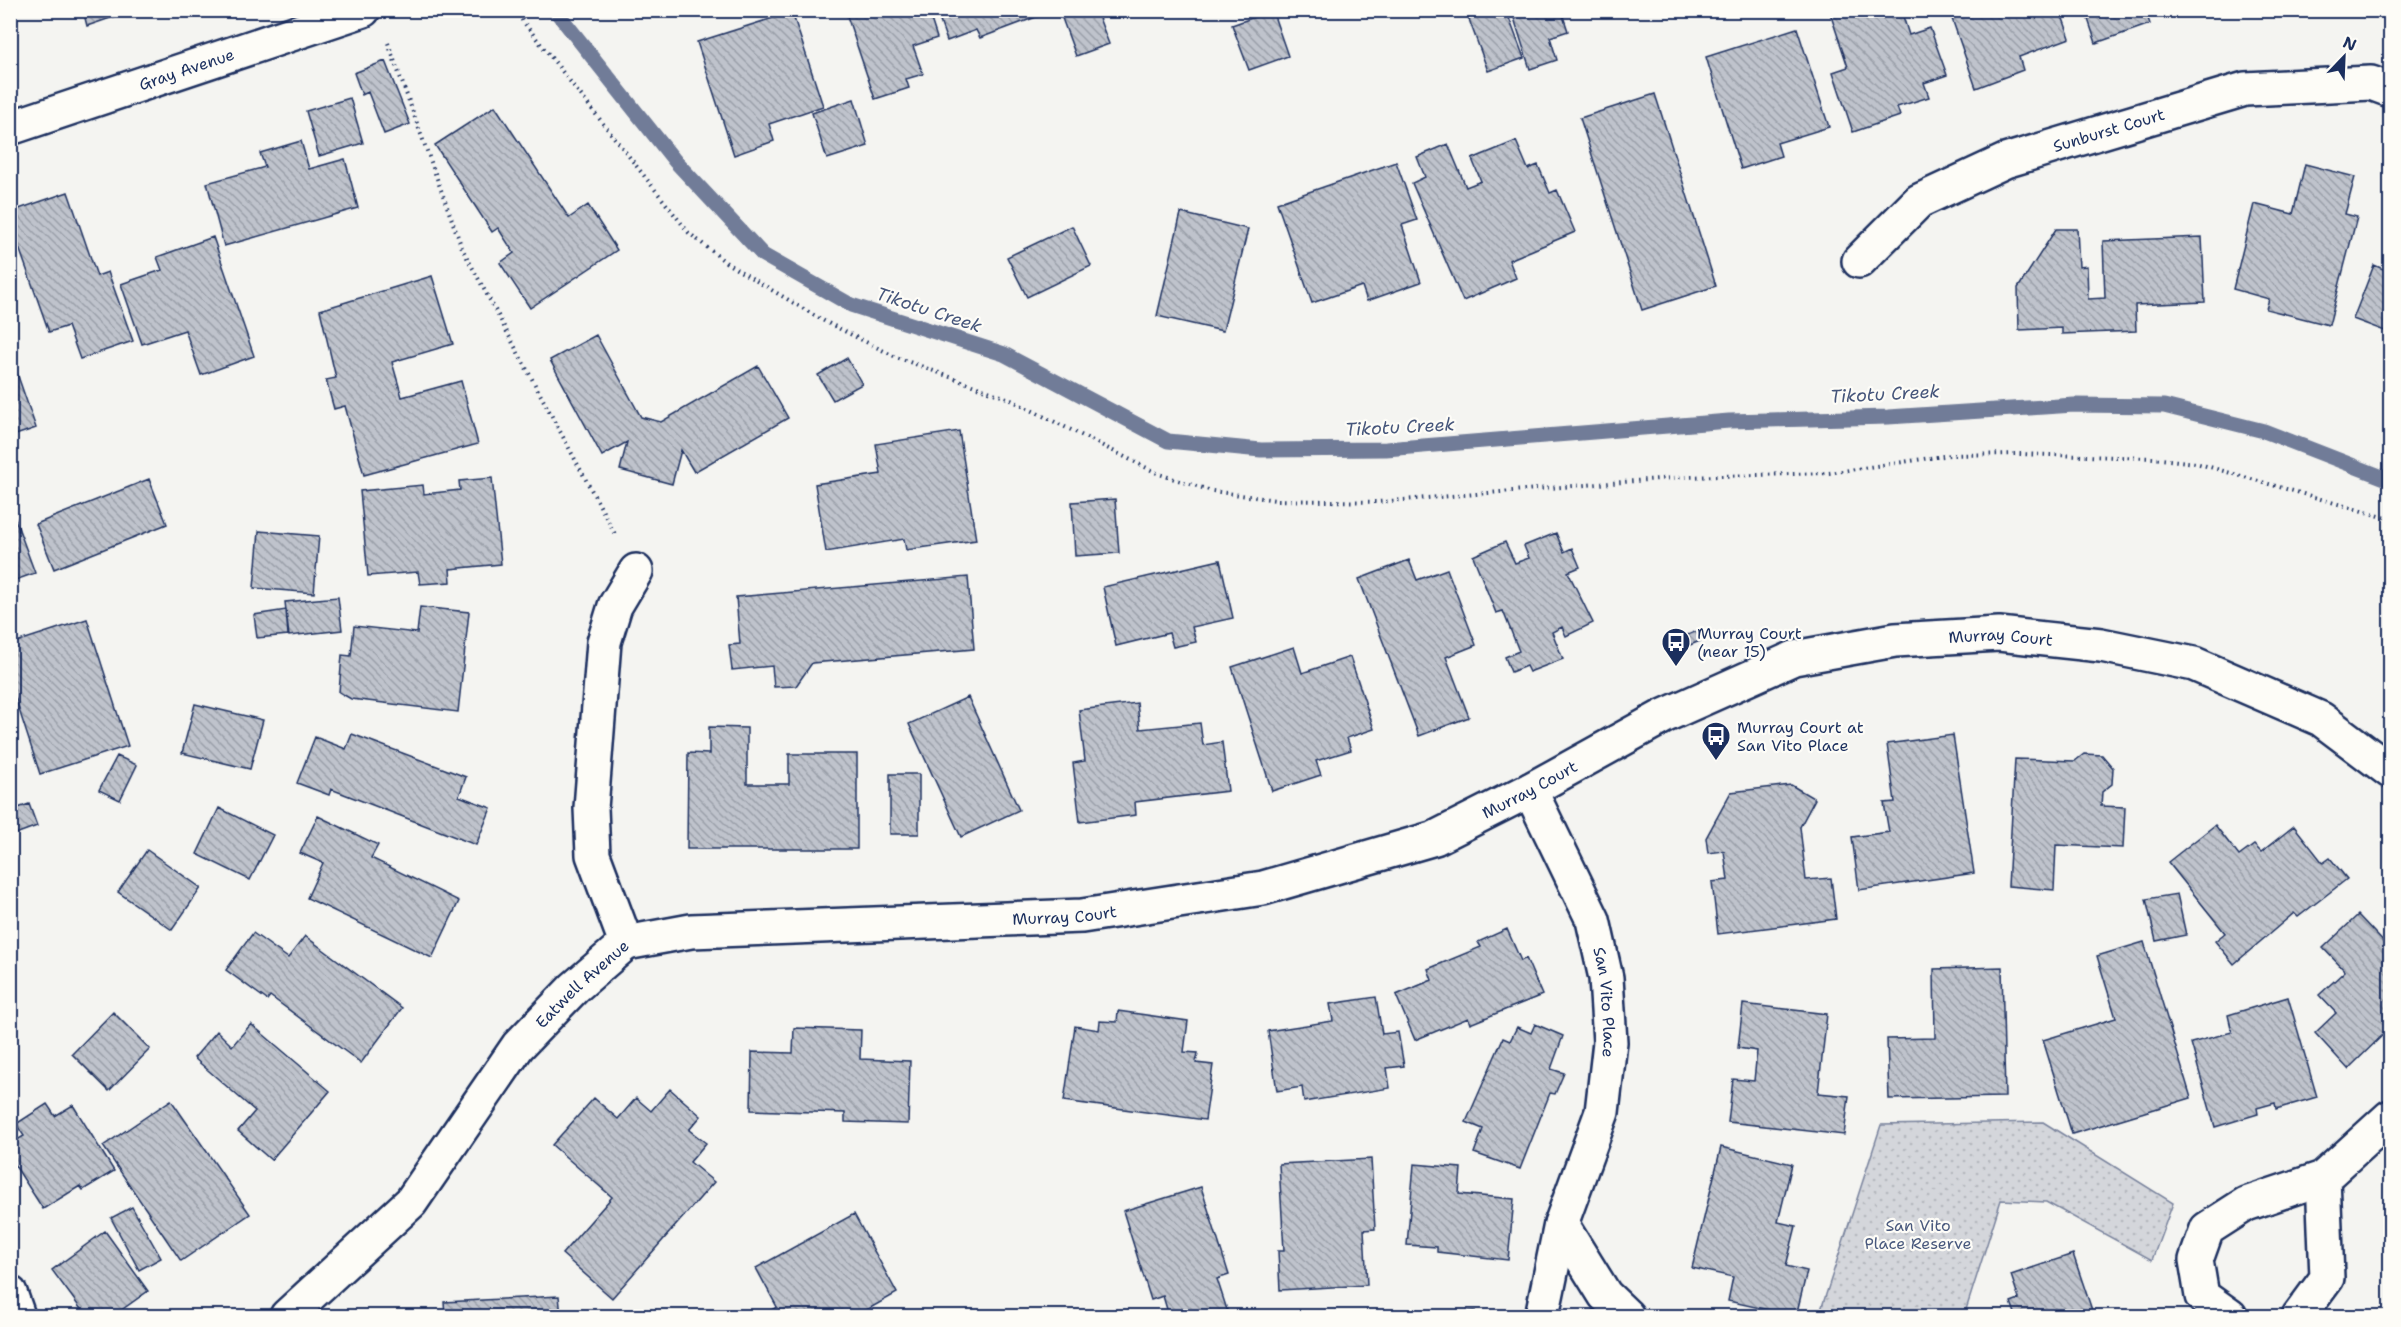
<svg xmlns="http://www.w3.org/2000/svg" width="2401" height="1327" font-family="'Shantell Sans',sans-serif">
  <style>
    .park { fill: url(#park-dots); stroke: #78829c; stroke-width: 1.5 }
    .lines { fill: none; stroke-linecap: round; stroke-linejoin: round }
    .stream { stroke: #717c98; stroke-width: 15 }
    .building { fill: url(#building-back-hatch); stroke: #1b2f5e; stroke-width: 1.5 }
    .street-casing { stroke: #1b2f5e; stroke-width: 38 }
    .path { stroke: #1b2f5e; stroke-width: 4; stroke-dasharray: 1.5 4.5; stroke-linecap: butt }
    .street { stroke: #fdfcf7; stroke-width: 33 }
    .labels { text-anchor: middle; stroke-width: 4.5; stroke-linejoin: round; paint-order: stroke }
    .street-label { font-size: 16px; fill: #1b2f5e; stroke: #fdfcf7 }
    .poi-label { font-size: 16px; fill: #1b2f5e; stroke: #fdfcf7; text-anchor: start }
    .park-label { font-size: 16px; fill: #49597d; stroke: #fdfcf7 }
    .water-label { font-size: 18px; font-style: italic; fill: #46567b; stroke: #fdfcf7 }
  </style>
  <defs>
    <pattern id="park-dots" width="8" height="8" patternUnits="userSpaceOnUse" patternTransform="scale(1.5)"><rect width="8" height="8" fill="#d4d6db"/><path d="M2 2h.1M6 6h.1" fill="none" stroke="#b5b8be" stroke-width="1.8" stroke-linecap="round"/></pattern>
    <pattern id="building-back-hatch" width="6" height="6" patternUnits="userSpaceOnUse" patternTransform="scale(1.5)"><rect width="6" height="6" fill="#bfc3cc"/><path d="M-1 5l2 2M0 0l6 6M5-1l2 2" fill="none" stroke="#9a9fa9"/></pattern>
  </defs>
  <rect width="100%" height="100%" fill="#f4f4f1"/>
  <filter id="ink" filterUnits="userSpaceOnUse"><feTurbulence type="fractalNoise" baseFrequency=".0167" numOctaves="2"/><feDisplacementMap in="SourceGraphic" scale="12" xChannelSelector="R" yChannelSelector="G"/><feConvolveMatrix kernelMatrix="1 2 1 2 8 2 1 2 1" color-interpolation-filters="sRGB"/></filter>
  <g filter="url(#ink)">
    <path class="park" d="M2043 1122 2173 1203 2152 1260 2046 1202 2001 1200 1964 1316H1819L1881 1125Z"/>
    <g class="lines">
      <path class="stream" d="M555 10 675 161 763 255 851 305 1004 354 1168 441 1261 450 1386 449 1729 421 1888 417 2074 405 2164 406 2264 431 2390 480"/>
    </g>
    <path class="building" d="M83 10H124L125 13 87 26Z
      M845 10H928L937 38 913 46 923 74 906 79 909 88 875 99Z
      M936 10H1042L1044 14 980 38 976 30 947 41Z
      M1059 10H1096L1109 44 1076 56Z
      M1258 10H1272L1288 56 1249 70 1232 25 1260 15Z
      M1477 10H1506L1524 58 1488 71 1467 14Z
      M1539 10H1561L1568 31 1550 37 1557 60 1530 69 1514 18Z
      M1829 10H1901L1909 35 1930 28 1947 75 1924 83 1929 97 1897 107 1900 116 1853 132 1833 72 1848 67Z
      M1949 10H2060L2070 38 2019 57 2023 70 1976 88Z
      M2085 10H2145L2150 24 2096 43Z
      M792 12 823 106 769 124 774 141 734 155 697 42Z
      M1797 28 1829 127 1777 143 1781 156 1741 169 1706 57Z
      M385 61 410 124 384 134 368 92 362 95 354 73Z
      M1655 94 1716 286 1642 310 1580 118Z
      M350 98 363 143 319 156 306 111Z
      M854 99 868 146 827 159 812 113Z
      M495 106 569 218 588 205 617 250 530 308 500 263 514 253 498 228 492 232 435 145Z
      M301 141 309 169 345 159 358 208 224 246 207 183 265 167 260 153Z
      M1516 141 1528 169 1538 165 1550 193 1557 190 1575 232 1509 260 1516 278 1463 301 1412 183 1425 177 1417 157 1448 144 1466 187 1481 181 1472 159Z
      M1396 162 1417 220 1402 225 1421 282 1367 301 1362 286 1312 303 1277 203Z
      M2305 164 2355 177 2345 214 2357 217 2329 325 2266 309 2269 299 2233 289 2254 204 2293 214Z
      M68 192 97 276 108 272 133 341 80 359 68 326 49 332 10 222V212Z
      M1181 213 1248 229 1223 331 1157 316Z
      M1072 226 1091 266 1027 297 1007 257Z
      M2056 229H2077L2079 267 2087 266 2088 299 2105 298 2103 241 2202 237 2205 302 2135 305 2136 331 2062 334V328L2019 330 2018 288Z
      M213 237 254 356 201 375 185 330 142 344 121 284 162 270 157 257Z
      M2374 265 2390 272V333L2353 319Z
      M432 276 453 344 392 362 402 397 461 381 478 444 364 475 345 406 334 409 326 380 336 378 320 310Z
      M596 335 641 417 661 422 758 366 788 418 694 472 681 450 672 484 620 470 627 442 602 456 550 360Z
      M10 353 36 428 10 437Z
      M847 358 862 384 833 400 818 375Z
      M959 431 976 540 906 550 904 539 826 552 815 484 881 474 876 444Z
      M492 478 501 564 450 569 451 582 420 584 418 572 368 576 360 491 423 485 424 494 460 490 459 481Z
      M149 479 167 524 54 569 36 524Z
      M1115 499 1119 553 1075 556 1072 502Z
      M11 508 35 573 10 582V509Z
      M259 531 319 536 314 593 254 588Z
      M1556 533 1564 552 1572 548 1580 567 1568 572 1593 623 1566 636 1562 627 1552 632 1563 659 1529 672 1526 666 1511 672 1505 657 1519 651 1503 611 1496 613 1473 556 1505 542 1515 563 1529 558 1524 546Z
      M1220 560 1233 618 1192 627 1196 642 1173 647 1169 633 1116 646 1103 587Z
      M1409 560 1417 580 1447 569 1476 645 1446 657 1469 717 1419 736 1359 579Z
      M968 577 974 649 812 663 796 686 774 687 772 666 732 670 729 645 740 644 736 597Z
      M338 597 342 630 289 636 285 602Z
      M420 607 469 612 458 712 351 699 339 692 342 655 351 656 354 626 417 633Z
      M286 610 288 635 257 638 254 615Z
      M87 619 128 746 40 774 10 682V644Z
      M1697 631 1700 641 1680 649 1676 640Z
      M1294 647 1302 673 1350 657 1374 729 1347 738 1351 750 1316 761 1321 775 1272 791 1232 667Z
      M968 697 1019 810 961 837 909 724Z
      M1137 703 1140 729 1200 723 1203 745 1222 742 1228 791 1135 802 1136 815 1080 822 1073 763 1085 761 1079 710Z
      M195 704 263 720 250 769 182 753Z
      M709 727 747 728V784H789V754H857V849H687L688 753 709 754Z
      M352 734 466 777 459 796 491 808 476 845 331 789 329 795 297 783 315 737 346 749Z
      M1953 735 1974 873 1859 890 1852 837 1889 832 1884 803 1895 802 1887 744Z
      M2084 754 2102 755 2113 768 2112 784 2102 792 2101 806 2125 807 2123 848 2056 845 2054 890 2008 886 2015 759 2075 761Z
      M117 756 137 765 120 800 99 790Z
      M890 774H919V834H890Z
      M1791 785 1815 799 1800 827 1806 880 1831 878 1836 919 1718 934 1712 882 1728 880 1724 851 1708 853 1706 838 1731 792Z
      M29 804 37 826 13 835 10 811Z
      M219 808 273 835 250 880 197 854Z
      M318 816 378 845 371 858 459 901 432 958 307 898 323 863 300 853Z
      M2215 825 2239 856 2254 845 2261 852 2294 826 2323 863 2330 858 2347 879 2298 917 2294 913 2234 964 2215 941 2225 933 2168 862Z
      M147 850 201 888 172 930 118 892Z
      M2177 894 2186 935 2156 941 2146 899Z
      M2358 915 2390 949V1028L2348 1069 2315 1033 2336 1013 2319 995 2345 971 2323 948Z
      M1507 929 1521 961 1526 958 1542 995 1470 1024 1468 1018 1415 1040 1396 995 1432 980 1428 969 1481 947 1478 942Z
      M253 933 288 958 305 936 402 1008 361 1063 270 996 267 1000 226 970Z
      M2144 942 2191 1098 2072 1134 2043 1040 2116 1018 2097 956Z
      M2002 967 2005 1097 1889 1099 1887 1039 1935 1038 1934 969Z
      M1376 997 1382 1034 1398 1032 1404 1066 1387 1068 1390 1088 1304 1102 1302 1087 1277 1091 1268 1031 1333 1021 1330 1004Z
      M2288 997 2317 1097 2276 1109 2275 1103 2257 1108 2258 1114 2215 1127 2191 1043 2232 1032 2228 1015Z
      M1743 1004 1827 1014 1818 1093 1849 1096 1844 1135 1728 1122 1733 1079 1754 1081 1757 1051 1738 1048Z
      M1118 1011 1188 1021 1184 1052 1198 1053 1196 1063 1213 1065 1205 1120 1064 1101 1075 1026 1099 1030 1100 1021 1117 1022Z
      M113 1012 150 1049 109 1091 72 1054Z
      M251 1024 330 1091 271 1160 238 1131 255 1111 194 1058 217 1031 232 1046Z
      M1535 1024 1563 1036 1551 1069 1564 1073 1555 1094 1550 1093 1520 1169 1474 1153 1483 1129 1466 1122 1503 1038 1510 1041 1517 1027 1531 1033Z
      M794 1028 861 1030 860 1059 910 1061 908 1124 845 1122V1113L751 1110 752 1052 793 1053Z
      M670 1089 701 1116 689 1130 706 1143 690 1162 714 1182 612 1298 562 1254 612 1197 552 1145 594 1098 618 1119 636 1098 651 1111Z
      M171 1100 250 1214 181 1261 103 1146Z
      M47 1104 55 1116 73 1105 114 1171 83 1190 80 1186 43 1209 10 1158V1144L24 1136 16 1124Z
      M1721 1147 1792 1164 1778 1222 1796 1226 1786 1266 1807 1271 1796 1316 1728 1301 1733 1277 1692 1268Z
      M1371 1159 1375 1229 1364 1230 1367 1285 1280 1290 1278 1251H1284L1279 1164Z
      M1414 1164 1461 1168 1459 1194 1514 1199 1508 1260 1437 1252V1247L1407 1245Z
      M1201 1187 1229 1275 1217 1279 1229 1316H1169L1163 1296 1151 1300 1123 1211Z
      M132 1207 161 1258 139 1270 111 1218Z
      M854 1214 897 1293 856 1316H760L777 1307 756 1268Z
      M105 1231 148 1291 113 1316H86L52 1270Z
      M2073 1254 2094 1316H2016L2011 1302 2019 1299 2011 1275Z
      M559 1296 561 1316H445L444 1302Z
      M1475 1311V1316H1394V1315Z"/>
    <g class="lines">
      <g class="street-casing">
        <g id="street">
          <path id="s1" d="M10 128 363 10"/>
          <path id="s2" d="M1859 261 1919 201 2005 161 2245 89 2371 83 2390 90"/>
          <path id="s3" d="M1530 790 1593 920 1606 978 1610 1042 1602 1112 1561 1224 1542 1316"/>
          <path id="s4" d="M626 943 691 931 1082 916 1263 888 1435 838 1530 790 1664 716 1794 658 1895 640 1999 634 2101 645 2194 664 2321 719 2390 771"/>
          <path d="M626 943 593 855 591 808 604 642 615 606 636 571"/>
          <path d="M1561 1224 1605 1295 1627 1316"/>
          <path d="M10 1293 18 1316"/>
          <path id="s5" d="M287 1316 411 1202 518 1046 574 988 626 943"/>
          <path d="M2230 1316 2202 1296 2196 1260 2207 1229 2246 1204 2323 1178 2390 1117"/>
          <path d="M2299 1316 2327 1278 2323 1178"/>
        </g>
      </g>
      <path class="path" d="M514 10 689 233 728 264 824 321 896 357 1007 398 1159 474 1212 491 1276 500 1378 502 1684 477 1829 473 1950 455 2018 454 2152 458 2196 463 2390 519
        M388 43 462 248 616 536"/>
      <use href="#street" class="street"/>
    </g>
  </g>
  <defs>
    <g id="bus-pin" transform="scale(1.5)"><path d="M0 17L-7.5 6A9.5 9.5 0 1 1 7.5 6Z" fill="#1b2f5e" stroke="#fdfcf7"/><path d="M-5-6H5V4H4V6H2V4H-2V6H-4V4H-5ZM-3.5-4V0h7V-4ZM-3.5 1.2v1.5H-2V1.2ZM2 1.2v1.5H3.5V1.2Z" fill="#fff"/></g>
  </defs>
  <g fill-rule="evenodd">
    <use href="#bus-pin" x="1676" y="642"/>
    <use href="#bus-pin" x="1716" y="736"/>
  </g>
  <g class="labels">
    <g class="street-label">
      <text dy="6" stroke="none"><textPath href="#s1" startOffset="186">Gray Avenue</textPath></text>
      <text dy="6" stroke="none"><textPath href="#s2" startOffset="288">Sunburst Court</textPath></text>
      <text dy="6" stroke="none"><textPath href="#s4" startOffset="1430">Murray Court</textPath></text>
      <text dy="6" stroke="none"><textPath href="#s4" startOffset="926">Murray Court</textPath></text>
      <text dy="6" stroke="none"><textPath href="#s4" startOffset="440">Murray Court</textPath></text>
      <text dy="6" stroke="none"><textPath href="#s5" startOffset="447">Eatwell Avenue</textPath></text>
      <text dy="6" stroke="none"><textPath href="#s3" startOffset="228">San Vito Place</textPath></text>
    </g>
    <g class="poi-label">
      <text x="1697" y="639">Murray Court<tspan x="1697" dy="18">(near 15)</tspan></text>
      <text x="1737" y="733">Murray Court at<tspan x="1737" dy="18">San Vito Place</tspan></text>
    </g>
    <g class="park-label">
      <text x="1918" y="1231">San Vito<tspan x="1918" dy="18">Place Reserve</tspan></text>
    </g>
    <g class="water-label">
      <text transform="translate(929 310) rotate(18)" y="6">Tikotu Creek</text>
      <text transform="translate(1885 394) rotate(-3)" y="6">Tikotu Creek</text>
      <text transform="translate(1400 427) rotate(-3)" y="6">Tikotu Creek</text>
    </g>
  </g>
  <rect width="2401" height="1327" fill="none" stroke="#fdfcf7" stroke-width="36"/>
  <rect x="18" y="18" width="2365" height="1291" fill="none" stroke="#1b2f5e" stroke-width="2" filter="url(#ink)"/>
  <g transform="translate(2344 57) rotate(23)" stroke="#fdfcf7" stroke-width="4.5" paint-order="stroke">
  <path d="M0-4.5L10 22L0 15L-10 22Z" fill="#1b2f5e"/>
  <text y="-9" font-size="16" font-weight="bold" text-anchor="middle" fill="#1b2f5e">N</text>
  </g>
</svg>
